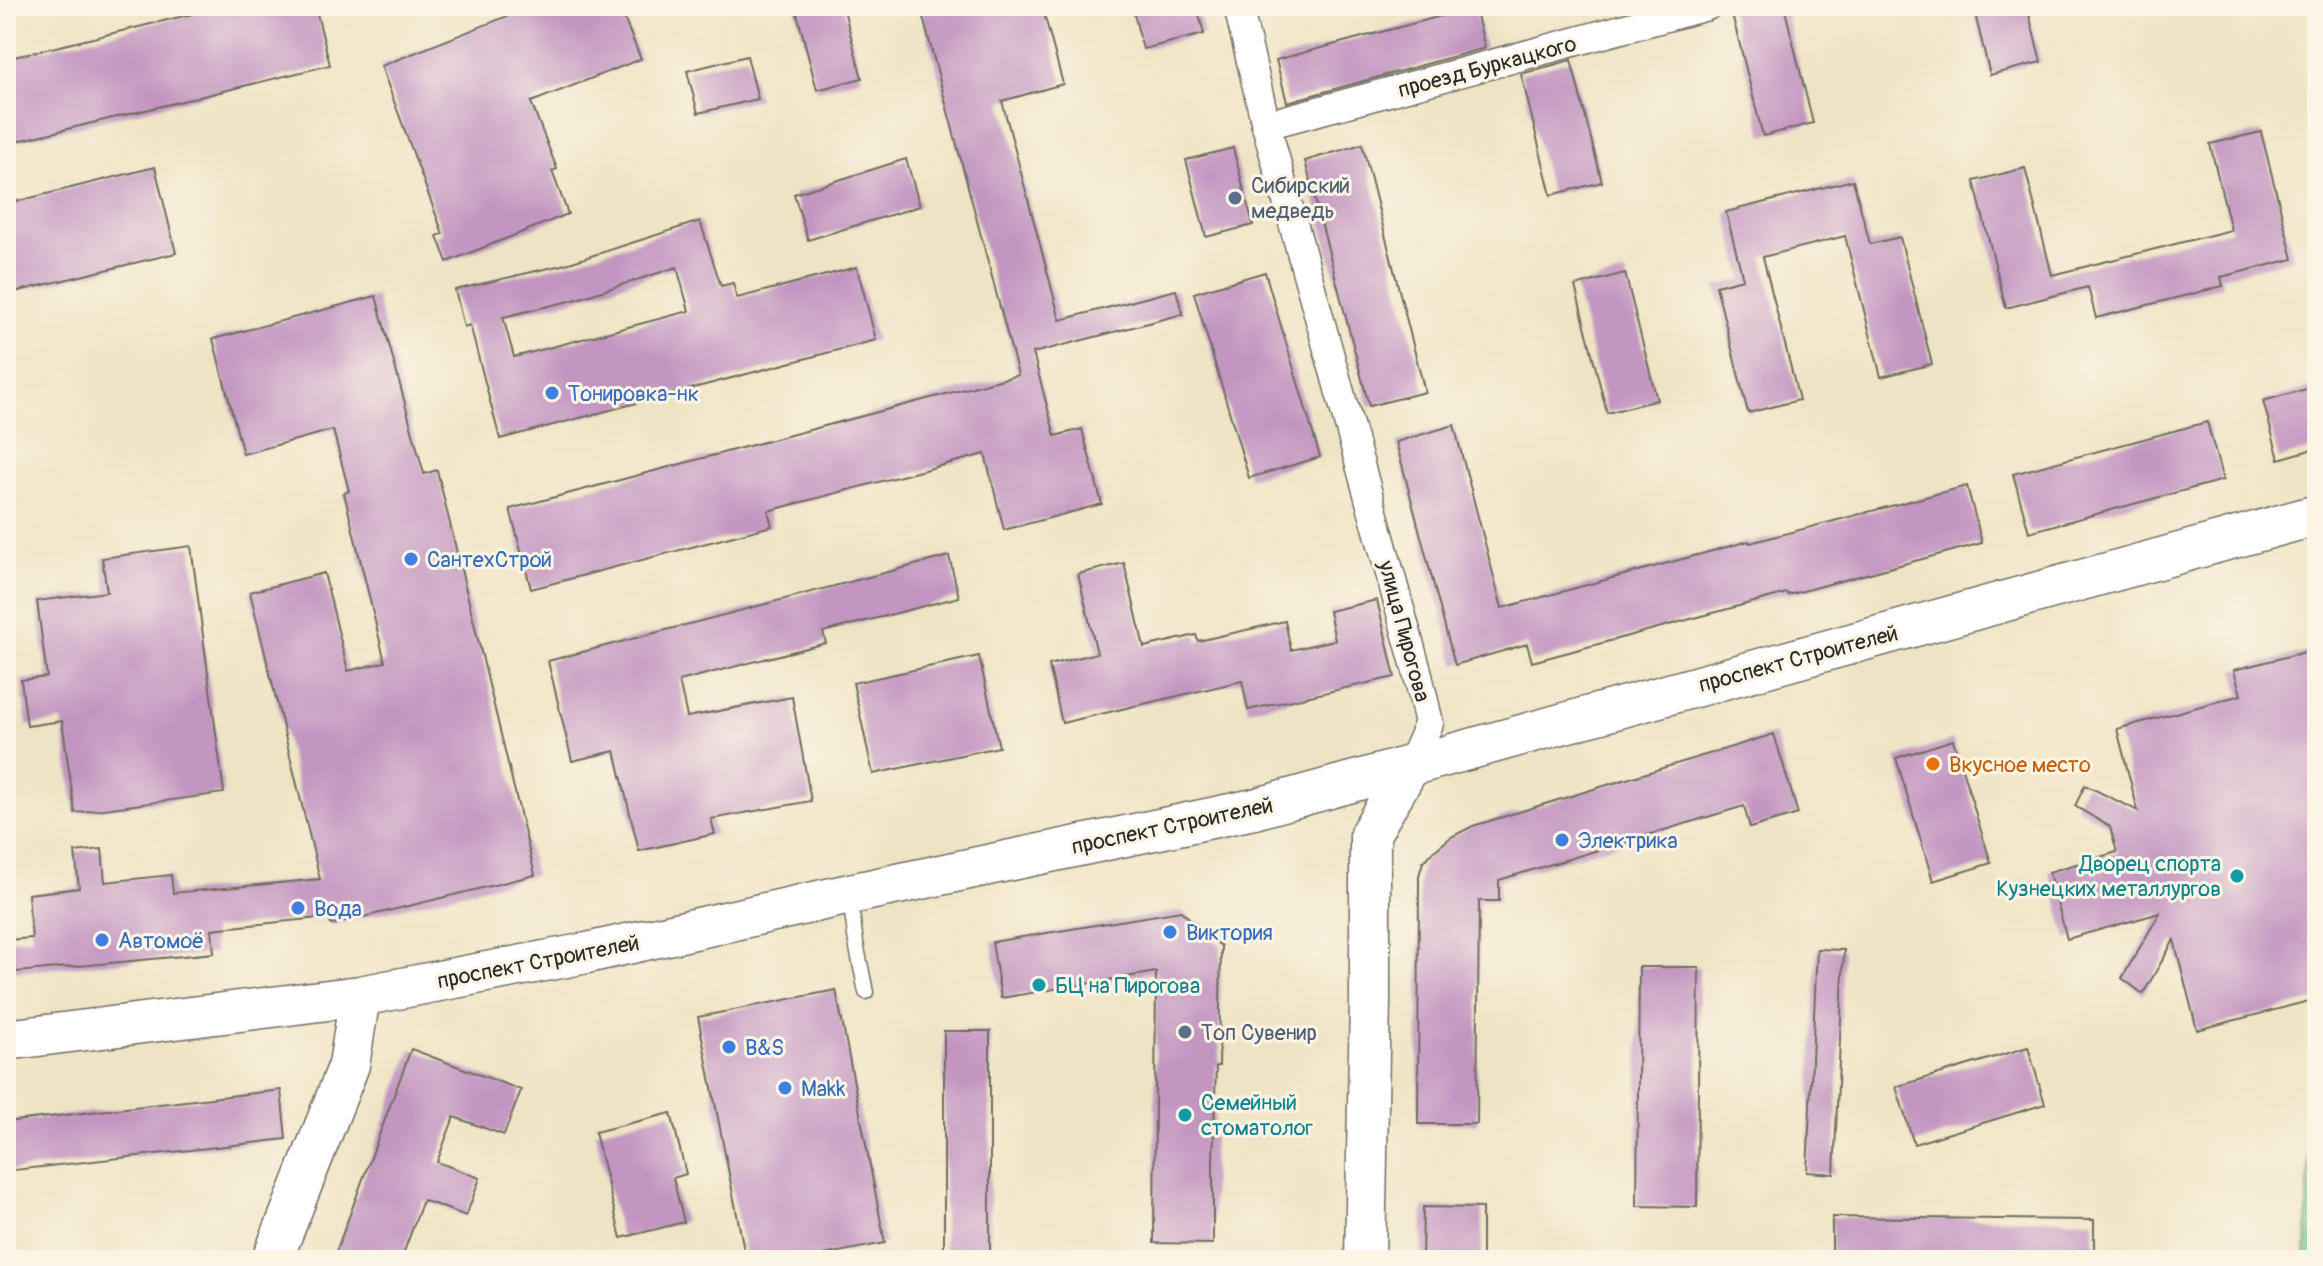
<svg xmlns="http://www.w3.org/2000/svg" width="2323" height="1266" font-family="Pangolin,sans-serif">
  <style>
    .green { fill: #77cf95; stroke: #517d60; stroke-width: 2 }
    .building { fill: #c296c1; fill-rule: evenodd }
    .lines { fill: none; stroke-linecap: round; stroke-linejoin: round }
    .lane-casing { stroke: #6f6c61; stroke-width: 17 }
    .street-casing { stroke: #6f6c61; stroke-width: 31 }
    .secondary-casing { stroke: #6f6c61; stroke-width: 43 }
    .lane { stroke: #fff; stroke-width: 14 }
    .street { stroke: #fff; stroke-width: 28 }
    .secondary { stroke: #fff; stroke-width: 40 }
    .service-dot { fill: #5c6f8a; stroke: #fcf5e5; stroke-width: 3 }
    .shop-dot { fill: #3f7fe0; stroke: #fcf5e5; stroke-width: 3 }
    .food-dot { fill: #e8710a; stroke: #fcf5e5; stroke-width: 3 }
    .culture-dot { fill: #0f9aa8; stroke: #fcf5e5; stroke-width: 3 }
    .labels { text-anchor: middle; stroke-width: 6; stroke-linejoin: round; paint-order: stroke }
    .street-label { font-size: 22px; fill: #2b2b2b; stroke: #fcf5e5 }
    .service-label { font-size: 22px; fill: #4e5e75; stroke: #fcf5e5; text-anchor: start }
    .shop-label { font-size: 22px; fill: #366cbe; stroke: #fcf5e5; text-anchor: start }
    .food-label { font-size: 22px; fill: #c56008; stroke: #fcf5e5; text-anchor: start }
    .culture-label { font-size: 22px; fill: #0d838f; stroke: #fcf5e5; text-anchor: start }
  </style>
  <rect width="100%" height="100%" fill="#fcf5e5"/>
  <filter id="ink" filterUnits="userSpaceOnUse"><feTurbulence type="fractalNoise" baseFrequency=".0125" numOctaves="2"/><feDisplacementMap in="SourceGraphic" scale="16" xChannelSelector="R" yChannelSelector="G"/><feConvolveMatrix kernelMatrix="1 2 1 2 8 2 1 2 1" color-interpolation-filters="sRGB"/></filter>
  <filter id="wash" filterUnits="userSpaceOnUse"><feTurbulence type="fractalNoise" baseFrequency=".006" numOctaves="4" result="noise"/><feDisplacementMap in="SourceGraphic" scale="32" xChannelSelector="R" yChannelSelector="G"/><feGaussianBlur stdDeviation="1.8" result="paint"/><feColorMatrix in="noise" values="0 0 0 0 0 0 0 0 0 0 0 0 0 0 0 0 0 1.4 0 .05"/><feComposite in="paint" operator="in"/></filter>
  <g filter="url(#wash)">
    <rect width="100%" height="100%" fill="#eee4c5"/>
    <path class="green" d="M2317 1028V1260H2306L2312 1029Z"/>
    <g id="blocks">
      <path class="building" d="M225 6H315L330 65 6 144V59Z
        M533 6H619L641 59 531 102 557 169 552 171 568 214 447 262 437 236 443 234 381 66Z
        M795 6H843L862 78 817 90Z
        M920 6H1042L1063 84 1002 101 1060 320 1176 290 1183 314 1033 353 1055 436 1082 429 1102 504 1004 530 985 454 768 511 772 526 531 589 510 509 1018 375Z
        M1132 6H1197L1204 34 1143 49Z
        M1730 6H1784L1813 123 1763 136Z
        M1973 6H2027L2041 62 1990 75Z
        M1475 7 1485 48 1287 102 1276 60Z
        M747 56 758 99 698 113 687 71Z
        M1571 60 1602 182 1551 195 1521 74Z
        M2261 132 2293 259 2221 277 2223 286 2096 318 2088 287 2006 308 1974 181 2025 168 2052 275 2231 230 2210 144Z
        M1362 144 1425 392 1369 406 1305 161Z
        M1233 148 1253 225 1206 237 1186 160Z
        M906 159 920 206 808 240 794 194Z
        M155 167 176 253 6 294V204Z
        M1853 180 1870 244 1900 237 1932 364 1881 377 1845 236 1763 257 1799 400 1748 413 1716 286 1743 279 1726 212Z
        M700 221 721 286 733 283 737 298 857 267 876 340 500 439 470 325 464 327 455 290 566 264ZM677 267 689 311 514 357 503 317 574 300Z
        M1265 272 1320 457 1249 478 1194 293Z
        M1625 273 1657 400 1607 413 1575 286Z
        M376 296 424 474 437 470 535 875 331 925 329 917 212 929 214 953 6 973V940L32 938 28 894 79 888 75 852 102 849 105 882 171 875 173 893 320 879 250 592 324 573 348 671 385 662 344 493 349 491 333 430 243 454 213 339Z
        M2317 386V448L2279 459 2263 401Z
        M2207 422 2223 480 2029 532 2013 474Z
        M1454 425 1502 608 1749 541 1750 543 1967 486 1982 543 1788 595 1787 593 1532 662 1527 644 1455 665 1396 442Z
        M191 546 224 793 75 813 62 721 27 726 21 680 47 677 37 601 107 592 102 558Z
        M949 556 959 597 823 632 826 643 679 681 687 717 792 697 811 801 711 819 715 834 639 851 615 751 572 761 548 661Z
        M1124 563 1144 647 1196 635 1198 641 1285 621 1291 650 1335 640 1329 611 1377 600 1395 677 1248 710 1242 681 1062 723 1049 665 1097 653 1078 574Z
        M2317 649V999L2197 1030 2174 940 2143 994 2122 978 2160 913 2067 939 2049 872 2117 852 2110 827 2075 806 2085 785 2138 811 2117 729 2241 695 2234 670Z
        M979 656 999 747 873 774 853 683Z
        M1774 734 1798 814 1750 828 1744 806 1499 880V901H1479L1477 1124H1418L1419 876 1423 862 1433 852 1451 837 1473 826Z
        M1953 740 1991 863 1933 881 1896 758Z
        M1181 911 1221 946 1219 1066H1216L1213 1161V1244L1154 1243 1156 972 1001 998 992 942Z
        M1817 949 1844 950 1834 1174 1807 1172Z
        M1639 967H1699L1697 1207 1637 1206Z
        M836 990 885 1243 797 1260H746L698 1017Z
        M944 1031H990V1258H944Z
        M2028 1047 2045 1104 1914 1144 1896 1087Z
        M411 1049 521 1090 504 1135 454 1117 437 1162 480 1178 466 1216 423 1200 401 1260H333Z
        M281 1090 286 1139 6 1171V1122Z
        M671 1113 686 1174 673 1178 684 1222 621 1238 595 1132Z
        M1423 1207 1482 1208V1260H1422Z
        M1832 1217 2094 1220V1260H1832Z"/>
    </g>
  </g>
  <g filter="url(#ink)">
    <use href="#blocks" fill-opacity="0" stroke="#6f6c61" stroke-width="2"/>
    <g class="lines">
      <g class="lane-casing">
        <path id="lane" d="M850 898 856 943 866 992"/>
      </g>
      <g class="street-casing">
        <path id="street" d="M1238 6 1266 125 1417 671 1429 723 1411 764
          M1266 125 1707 6"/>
      </g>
      <g class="secondary-casing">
        <path id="secondary" d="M6 1040 360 996 587 953 850 894 1254 809 2317 515
          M272 1260 349 1065 360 996
          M1365 1260 1370 1000V834L1411 764"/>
      </g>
      <use href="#lane" class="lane"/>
      <use href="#street" class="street"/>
      <use href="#secondary" class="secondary"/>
    </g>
  </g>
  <g class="service-dot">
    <circle cx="1235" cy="198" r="8"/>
    <circle cx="1185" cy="1032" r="8"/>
  </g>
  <g class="shop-dot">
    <circle cx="552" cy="393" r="8"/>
    <circle cx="411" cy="559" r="8"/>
    <circle cx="1562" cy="840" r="8"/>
    <circle cx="298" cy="908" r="8"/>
    <circle cx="1170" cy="932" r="8"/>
    <circle cx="102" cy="940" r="8"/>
    <circle cx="729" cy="1047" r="8"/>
    <circle cx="785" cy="1088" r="8"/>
  </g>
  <circle class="food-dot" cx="1933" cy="764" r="8"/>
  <g class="culture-dot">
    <circle cx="2237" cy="876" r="8"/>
    <circle cx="1039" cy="985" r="8"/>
    <circle cx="1185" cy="1115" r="8"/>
  </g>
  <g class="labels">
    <g class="street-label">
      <text transform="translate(1487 66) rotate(-15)" y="8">проезд Буркацкого</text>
      <text transform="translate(1405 631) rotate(75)" y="8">улица Пирогова</text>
      <text transform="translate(1798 658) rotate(-15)" y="8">проспект Строителей</text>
      <text transform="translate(1172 825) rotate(-12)" y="8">проспект Строителей</text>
      <text transform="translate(538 961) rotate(-11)" y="8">проспект Строителей</text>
    </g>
    <g class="service-label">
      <text x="1251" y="193">Сибирский<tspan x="1251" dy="25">медведь</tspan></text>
      <text x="1201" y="1040">Топ Сувенир</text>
    </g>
    <g class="shop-label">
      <text x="568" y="401">Тонировка-нк</text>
      <text x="427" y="567">СантехСтрой</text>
      <text x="1578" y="848">Электрика</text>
      <text x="314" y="916">Вода</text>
      <text x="1186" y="940">Виктория</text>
      <text x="118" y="948">Автомоё</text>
      <text x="745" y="1055">B&amp;S</text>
      <text x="801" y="1096">Makk</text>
    </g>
    <g class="food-label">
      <text x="1949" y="772">Вкусное место</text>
    </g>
    <g class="culture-label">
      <text x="2221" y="871" text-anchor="end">Дворец спорта<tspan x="2221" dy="25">Кузнецких металлургов</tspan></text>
      <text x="1055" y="993">БЦ на Пирогова</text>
      <text x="1201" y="1110">Семейный<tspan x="1201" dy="25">стоматолог</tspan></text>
    </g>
  </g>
  <rect width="2323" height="1266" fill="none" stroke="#fcf5e5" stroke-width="32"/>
</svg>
